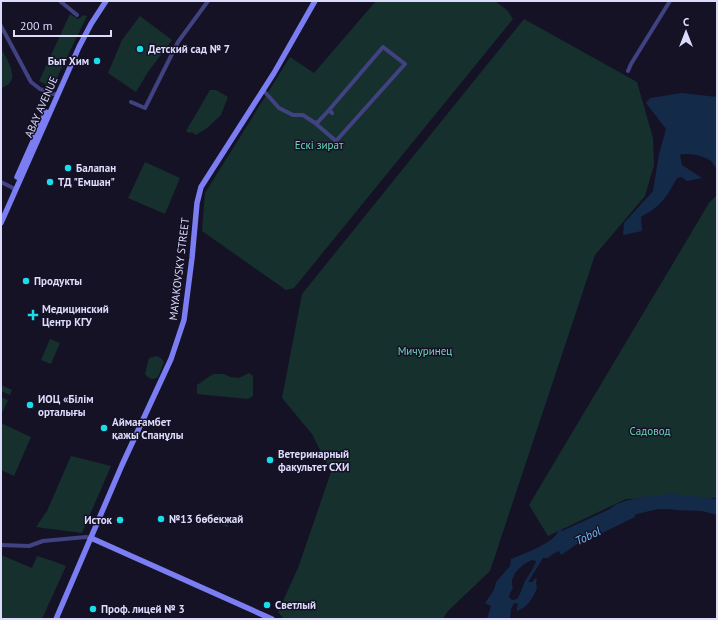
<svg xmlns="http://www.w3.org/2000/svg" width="718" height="620" font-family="'PT Sans',sans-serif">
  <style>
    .green { fill: #16302e }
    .water { fill: #142a49; fill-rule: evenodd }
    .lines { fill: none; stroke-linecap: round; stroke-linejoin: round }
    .river { stroke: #142a49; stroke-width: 6 }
    .minor { stroke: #414281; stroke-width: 4 }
    .secondary { stroke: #7b7df3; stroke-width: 5.5 }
    .poi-dot { fill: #19dde9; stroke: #151226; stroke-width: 1.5 }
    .labels { text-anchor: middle; stroke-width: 3; stroke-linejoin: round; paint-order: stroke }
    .poi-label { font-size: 11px; font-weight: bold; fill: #dddbfc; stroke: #151226; text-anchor: start }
    .street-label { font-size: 11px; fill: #dddbfc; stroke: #151226 }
    .park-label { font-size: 11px; fill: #6cd6b7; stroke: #151226 }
    .water-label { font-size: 12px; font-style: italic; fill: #72bcf2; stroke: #151226 }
  </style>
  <rect width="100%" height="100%" fill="#151226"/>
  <path class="green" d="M376 1H495L507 10 513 19 294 288 286 290 202 231 205 193 290 57 314 73Z
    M70 14 78 19 84 15 87 16 52 88 39 81Z
    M140 16 172 40 148 72 136 92 108 73 122 40Z
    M524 19 637 82 653 138 654 165 645 196 595 255 490 571 447 612 443 619H284L278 612 298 568 331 472 312 434 282 398 302 294Z
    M1 48C7 60 23 82 1 88Z
    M210 90H216L228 97 221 115 207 128 196 135 192 132 189 133 186 131Z
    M145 162 180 178 165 214 128 198Z
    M717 195V498L626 499 548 536 529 505 709 203Z
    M50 339 60 343 51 364 41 360Z
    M156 356 161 358 164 362 158 377C153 381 148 378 145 374L149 358Z
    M249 373 253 376V396L248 399 197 394V385L213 374H224L230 377 239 378Z
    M1 385 12 390 10 395 1 391Z
    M1 397 8 400 2 413H1Z
    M1 423 31 437 14 476 1 470Z
    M71 456 111 466 82 533 36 527 47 511Z
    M218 514 231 519 227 527 215 521Z
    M1 555 32 568 37 556 50 560 66 566 42 619H1Z"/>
  <path class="water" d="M682 93 717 97V169C715 167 713 163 711 161 705 156 687 152 680 155L682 165 702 178 687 181 682 177 677 178C666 198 662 205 641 217L642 231 623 235 624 223 653 191 659 154 666 129 646 103 650 98Z
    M674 494 717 499V515L702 511 677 510 668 509H658L637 514 599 529 561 555 559 551 553 554 548 558H543L528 582H532L537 577 536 583 537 588C533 598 527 608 517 611V608L518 604 514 603 511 609 510 619H487L491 606 485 603 494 590 496 582 510 566 511 559C520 555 563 540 558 527H560L562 531 610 509C619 498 660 495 674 494ZM532 560 536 561C534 569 529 574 525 581 522 588 521 593 517 599L512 600 509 597 510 593 513 588C508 576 522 564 532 560Z"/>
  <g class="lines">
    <path class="river" d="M581 540 632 515"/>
    <path class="minor" d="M60 1 77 15
      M1 26 31 82 40 89 53 94H57
      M628 71 631 64 670 1
      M263 90 279 108 293 115H303L315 123 318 122 329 110 332 113
      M131 102 145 108 178 42 208 1
      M315 123 336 141 405 64 383 47 329 110
      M1 182 13 188 15 192
      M1 545 29 546 43 541 86 537 91 538"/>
    <path class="secondary" d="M17 177 46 112
      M1 223 79 47 91 24 106 1
      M91 538 272 619
      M56 619 122 465 171 359 184 320 192 258 197 203 201 187 274 73 315 1"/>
  </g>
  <g class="poi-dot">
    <circle cx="140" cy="49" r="4"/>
    <circle cx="97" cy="61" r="4"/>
    <circle cx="68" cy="168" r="4"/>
    <circle cx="50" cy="182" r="4"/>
    <circle cx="26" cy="281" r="4"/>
    <path d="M31 309h4v4h4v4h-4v4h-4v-4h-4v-4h4z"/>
    <circle cx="30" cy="405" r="4"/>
    <circle cx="104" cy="428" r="4"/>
    <circle cx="270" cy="460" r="4"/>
    <circle cx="161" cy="519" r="4"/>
    <circle cx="120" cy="520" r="4"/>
    <circle cx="267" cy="605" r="4"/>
    <circle cx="93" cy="609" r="4"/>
  </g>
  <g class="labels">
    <g class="poi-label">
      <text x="148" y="53">Детский сад № 7</text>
      <text x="89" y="65" text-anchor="end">Быт Хим</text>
      <text x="76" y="172">Балапан</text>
      <text x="58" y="186">ТД "Емшан"</text>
      <text x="34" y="285">Продукты</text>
      <text x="42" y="313">Медицинский<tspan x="42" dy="13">Центр КГУ</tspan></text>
      <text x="38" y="403">ИОЦ «Білім<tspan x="38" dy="13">орталығы</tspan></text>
      <text x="112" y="426">Аймағамбет<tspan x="112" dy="13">қажы Спанұлы</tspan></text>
      <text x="278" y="458">Ветеринарный<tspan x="278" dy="13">факультет СХИ</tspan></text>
      <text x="169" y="523">№13 бөбекжай</text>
      <text x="112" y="524" text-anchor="end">Исток</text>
      <text x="275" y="609">Светлый</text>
      <text x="101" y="613">Проф. лицей № 3</text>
    </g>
    <g class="street-label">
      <text transform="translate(41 107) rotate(-66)" y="4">ABAY AVENUE</text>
      <text transform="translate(179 269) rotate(-83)" y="4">MAYAKOVSKY STREET</text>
    </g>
    <g class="park-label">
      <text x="319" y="149">Ескі зират</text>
      <text x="425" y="355">Мичуринец</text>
      <text x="650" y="435">Садовод</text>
    </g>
    <g class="water-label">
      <text transform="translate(588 536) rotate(-26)" y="4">Tobol</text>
    </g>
  </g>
  <rect width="718" height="620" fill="none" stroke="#dddbfc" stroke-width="4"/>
  <g transform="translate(686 32)" stroke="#151226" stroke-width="3" paint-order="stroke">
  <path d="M0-3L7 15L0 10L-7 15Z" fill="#dddbfc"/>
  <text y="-6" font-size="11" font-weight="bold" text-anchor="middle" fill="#dddbfc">С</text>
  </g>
  <path d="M14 30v6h97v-6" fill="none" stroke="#dddbfc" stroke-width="2"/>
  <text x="20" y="30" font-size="12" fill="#dddbfc" stroke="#151226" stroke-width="3" paint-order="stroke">200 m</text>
</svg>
